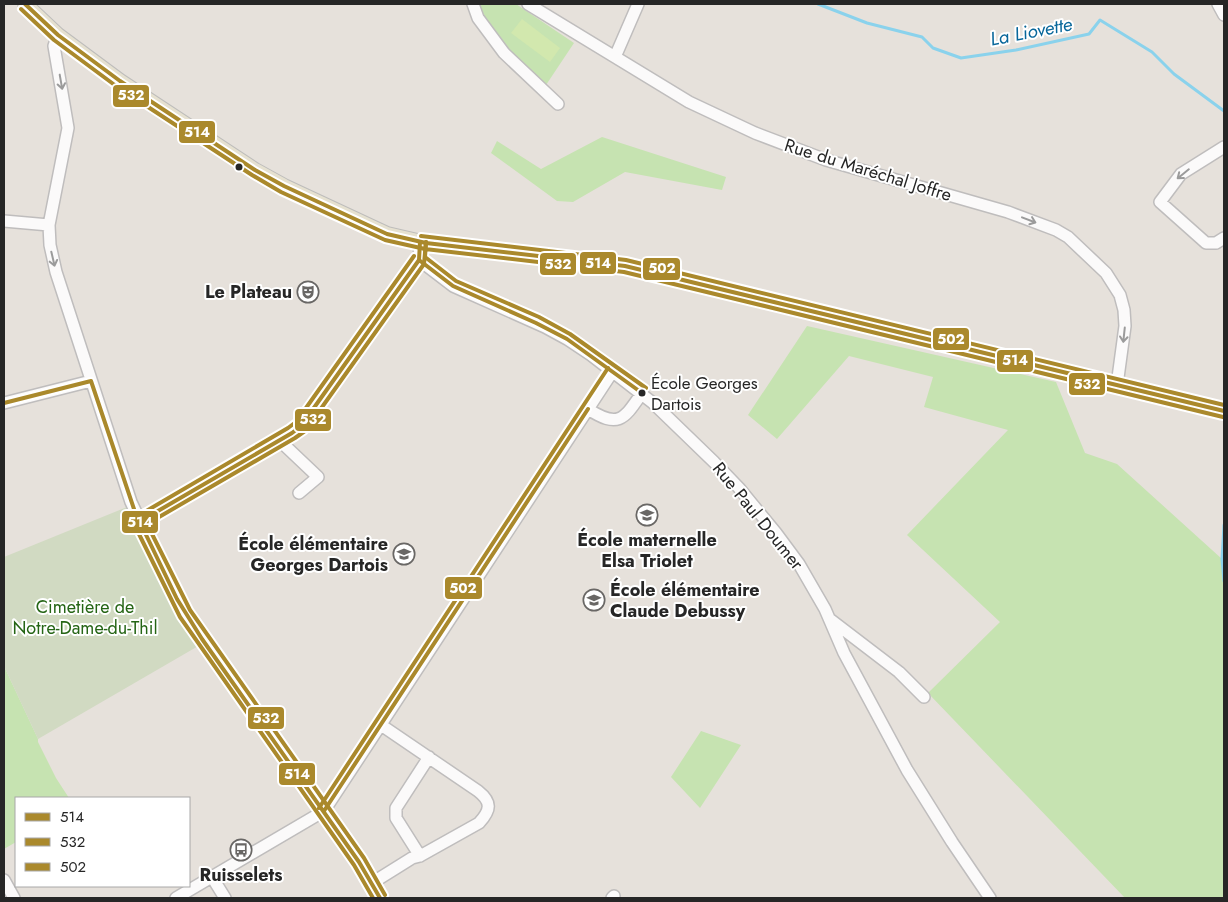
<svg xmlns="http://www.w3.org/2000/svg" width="1228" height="902" font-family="Jost,sans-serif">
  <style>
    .green { fill: #c6e3b1 }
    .cemetery { fill: #d1dac2 }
    .pitch { fill: #d2e8ae }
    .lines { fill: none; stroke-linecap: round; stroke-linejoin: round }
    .stream { stroke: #8ad2ec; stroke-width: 3 }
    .minor-casing { stroke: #bfbdbd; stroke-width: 14 }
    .major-casing { stroke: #bebdbb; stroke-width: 16 }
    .minor { stroke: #fbfafa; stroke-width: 11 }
    .major { stroke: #e6e1d0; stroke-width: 14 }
    .bus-1-casing { stroke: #fff; stroke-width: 8 }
    .bus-2-casing { stroke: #fff; stroke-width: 8 }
    .bus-3-casing { stroke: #fff; stroke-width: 8 }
    .bus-1 { stroke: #aa892c; stroke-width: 4 }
    .bus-2 { stroke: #aa892c; stroke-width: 4 }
    .bus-3 { stroke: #aa892c; stroke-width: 4 }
    .oneway { stroke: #9b9b9b }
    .bus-dot { fill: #262626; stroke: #fff; stroke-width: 2 }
    .labels { text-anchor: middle; stroke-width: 4; stroke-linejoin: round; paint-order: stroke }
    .bus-label { font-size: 17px; fill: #262626; stroke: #fff; text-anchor: start }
    .street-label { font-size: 18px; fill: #262626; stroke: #fff }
    .poi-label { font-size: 18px; font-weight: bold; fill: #262626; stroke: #fff; text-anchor: end }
    .park-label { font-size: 18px; fill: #256515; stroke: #fff }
    .water-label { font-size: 19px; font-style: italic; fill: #07669a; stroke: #fff }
    .line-badge { stroke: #fff; stroke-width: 2 }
    .badge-label { font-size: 14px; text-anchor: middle; font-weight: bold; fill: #fff }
  </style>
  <rect width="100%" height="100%" fill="#e6e1db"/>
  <path class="green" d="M478 4H516L574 43 546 85 512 57 482 14Z
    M602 137 726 177 722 190 625 172 573 202 557 201 491 153 497 141 541 169Z
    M807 326 1056 382 1085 453 1117 464 1222 559 1224 583V898H1125L928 693 1000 622 907 535 1008 430 924 407 933 377 849 356 777 439 748 415Z
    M4 666 38 739V742L56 778 69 798H16V842L4 849Z
    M701 731 741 745 700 808 671 777Z"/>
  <path class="cemetery" d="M127 507 156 570V577L157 580 165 584 200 645 38 739 4 666V557Z"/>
  <path class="pitch" d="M522 19 560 48 550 62 511 33Z"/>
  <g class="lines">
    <path class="stream" d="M818 4 867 23 922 37 933 48 961 58 1016 50 1089 34 1100 20 1152 52 1174 74 1224 111
      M1224 525 1222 559 1224 581"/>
    <g class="minor-casing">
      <path id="minor" d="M473 4 478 18 504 53 558 104
        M528 4 689 102 755 133 826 160 1008 212 1056 230 1068 237 1106 273 1120 295 1124 310 1125 326 1117 385
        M1218 4 1224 15
        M58 35 54 46 68 128 49 225 50 245 56 272 131 502 169 583 185 613 359 862 380 898
        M615 57 638 4
        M1224 147 1181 174 1160 202 1206 243H1216L1224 238
        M4 221 49 225
        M420 242 419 260 453 286 545 327 567 339 591 355 653 403 714 462 739 488 776 533 799 564 825 609 844 653 907 770 952 842 990 898
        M4 403 91 381
        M588 409C619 429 624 419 642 393
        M279 440 318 477 299 493
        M139 522 292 433 301 426 419 260
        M831 620 899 672 924 697
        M420 856 396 818V808L429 757
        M212 877 225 898
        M4 880 14 898
        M372 883 412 858 420 856 479 823C491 810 492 802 478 791L381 725
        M176 898 324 811 613 371
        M612 898 614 896"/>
    </g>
    <g class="major-casing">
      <path id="major" d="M25 4 58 35 120 81 255 170 284 186 387 234 426 243 625 266 1224 411"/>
    </g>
    <use href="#minor" class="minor"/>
    <use href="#major" class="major"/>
    <g class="bus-1-casing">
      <path id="bus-1" d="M25 4 58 35 120 81 255 170 284 186 387 234 426 243 625 266 1224 411
        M420 242 419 260 453 286 536 323 567 339 642 393
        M91 381 135 512 177 599 202 639 359 862 380 898
        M4 403 91 381
        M139 522 292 433 301 426 419 260
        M324 811 588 409"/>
    </g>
    <g class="bus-2-casing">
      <path id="bus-2" d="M21 9 54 40 116 86 252 175 281 192 385 240 425 249 624 272 1223 417
        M385 895 364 858 190 610 147 524 295 438 305 431 424 264 426 242"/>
    </g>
    <g class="bus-3-casing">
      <path id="bus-3" d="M421 236 626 260 1224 405
        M426 242 425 257 456 281 539 317 570 334 646 388
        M319 808 608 368
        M373 898 354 865 180 617 133 522 136 517 288 428 296 422 414 256"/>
    </g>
    <use href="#bus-1" class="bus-1"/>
    <use href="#bus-2" class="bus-2"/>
    <use href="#bus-3" class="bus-3"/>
  </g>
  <defs><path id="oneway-shaft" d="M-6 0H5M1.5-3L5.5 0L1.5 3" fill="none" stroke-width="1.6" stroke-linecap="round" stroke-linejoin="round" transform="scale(1.25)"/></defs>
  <g class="oneway">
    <use href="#oneway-shaft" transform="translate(61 82) rotate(80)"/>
    <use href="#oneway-shaft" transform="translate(1183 174) rotate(141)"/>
    <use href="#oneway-shaft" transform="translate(1029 220) rotate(21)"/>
    <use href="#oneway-shaft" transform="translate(53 259) rotate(77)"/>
    <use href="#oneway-shaft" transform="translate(1124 335) rotate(96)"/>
  </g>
  <defs>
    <g id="theatre-ring" transform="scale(1.125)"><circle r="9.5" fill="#fff" stroke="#696765" stroke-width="1.5"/><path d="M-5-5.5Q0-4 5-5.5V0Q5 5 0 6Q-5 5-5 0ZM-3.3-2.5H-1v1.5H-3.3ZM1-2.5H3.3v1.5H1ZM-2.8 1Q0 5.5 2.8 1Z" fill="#696765"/></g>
    <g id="school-ring" transform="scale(1.125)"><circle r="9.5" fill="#fff" stroke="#696765" stroke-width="1.5"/><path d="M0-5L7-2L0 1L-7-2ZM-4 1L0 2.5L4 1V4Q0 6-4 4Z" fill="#696765"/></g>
    <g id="bus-ring" transform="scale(1.125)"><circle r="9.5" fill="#fff" stroke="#696765" stroke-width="1.5"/><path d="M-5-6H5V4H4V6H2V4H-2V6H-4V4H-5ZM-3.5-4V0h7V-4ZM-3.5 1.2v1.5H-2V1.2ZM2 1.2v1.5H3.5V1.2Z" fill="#696765"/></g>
  </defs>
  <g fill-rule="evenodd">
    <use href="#theatre-ring" x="308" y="292"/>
    <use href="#school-ring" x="647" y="515"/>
    <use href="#school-ring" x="404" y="554"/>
    <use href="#school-ring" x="594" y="600"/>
    <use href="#bus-ring" x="241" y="850"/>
  </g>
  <g class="bus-dot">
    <circle cx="239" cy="167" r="4.5"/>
    <circle cx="642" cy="393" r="4.5"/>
  </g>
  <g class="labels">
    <g class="bus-label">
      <text x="651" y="389">École Georges<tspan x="651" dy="21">Dartois</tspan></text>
    </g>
    <g class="street-label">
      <text transform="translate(868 170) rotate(17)" y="6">Rue du Maréchal Joffre</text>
      <text transform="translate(758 516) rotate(51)" y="6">Rue Paul Doumer</text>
    </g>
    <g class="poi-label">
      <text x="292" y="298">Le Plateau</text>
      <text x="647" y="546" text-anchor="middle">École maternelle<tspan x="647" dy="21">Elsa Triolet</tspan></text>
      <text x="388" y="550">École élémentaire<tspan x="388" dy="21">Georges Dartois</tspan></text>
      <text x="610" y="596" text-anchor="start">École élémentaire<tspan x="610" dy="21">Claude Debussy</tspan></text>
      <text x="241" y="881" text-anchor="middle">Ruisselets</text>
    </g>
    <g class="park-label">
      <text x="85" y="613">Cimetière de<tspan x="85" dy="21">Notre-Dame-du-Thil</tspan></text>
    </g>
    <g class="water-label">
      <text transform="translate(1031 31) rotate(-11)" y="7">La Liovette</text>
    </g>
  </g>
  <g class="line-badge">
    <rect x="112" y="84" width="38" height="24" rx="5" fill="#aa892c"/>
    <rect x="178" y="120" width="38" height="24" rx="5" fill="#aa892c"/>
    <rect x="579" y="251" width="38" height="24" rx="5" fill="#aa892c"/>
    <rect x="539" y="252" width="38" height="24" rx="5" fill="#aa892c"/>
    <rect x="642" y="257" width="39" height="24" rx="5" fill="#aa892c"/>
    <rect x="932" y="327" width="38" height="24" rx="5" fill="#aa892c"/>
    <rect x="996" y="349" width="38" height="24" rx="5" fill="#aa892c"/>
    <rect x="1068" y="372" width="38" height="24" rx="5" fill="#aa892c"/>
    <rect x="294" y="408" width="38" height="24" rx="5" fill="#aa892c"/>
    <rect x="121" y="510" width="38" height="24" rx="5" fill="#aa892c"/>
    <rect x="444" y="576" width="39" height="24" rx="5" fill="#aa892c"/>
    <rect x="247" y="706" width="38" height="24" rx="5" fill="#aa892c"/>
    <rect x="278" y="762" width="38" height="24" rx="5" fill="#aa892c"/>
  </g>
  <g class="badge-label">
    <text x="131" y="100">532</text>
    <text x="197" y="137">514</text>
    <text x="598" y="268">514</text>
    <text x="558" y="269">532</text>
    <text x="662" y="273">502</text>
    <text x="951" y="344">502</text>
    <text x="1015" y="365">514</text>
    <text x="1087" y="389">532</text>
    <text x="313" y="424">532</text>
    <text x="140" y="527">514</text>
    <text x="463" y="593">502</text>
    <text x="266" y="723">532</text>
    <text x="297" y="779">514</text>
  </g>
  <rect width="1228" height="902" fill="none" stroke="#262626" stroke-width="10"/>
  <rect x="15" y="797" width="175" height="90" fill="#ffffff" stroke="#a8a8a8"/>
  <rect x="25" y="813" width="25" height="8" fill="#aa892c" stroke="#a8a8a8"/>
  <text x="60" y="822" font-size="15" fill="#262626">514</text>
  <rect x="25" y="838" width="25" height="8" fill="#aa892c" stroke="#a8a8a8"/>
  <text x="60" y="847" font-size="15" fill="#262626">532</text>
  <rect x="25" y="863" width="25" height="8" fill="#aa892c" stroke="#a8a8a8"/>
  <text x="60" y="872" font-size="15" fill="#262626">502</text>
</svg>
